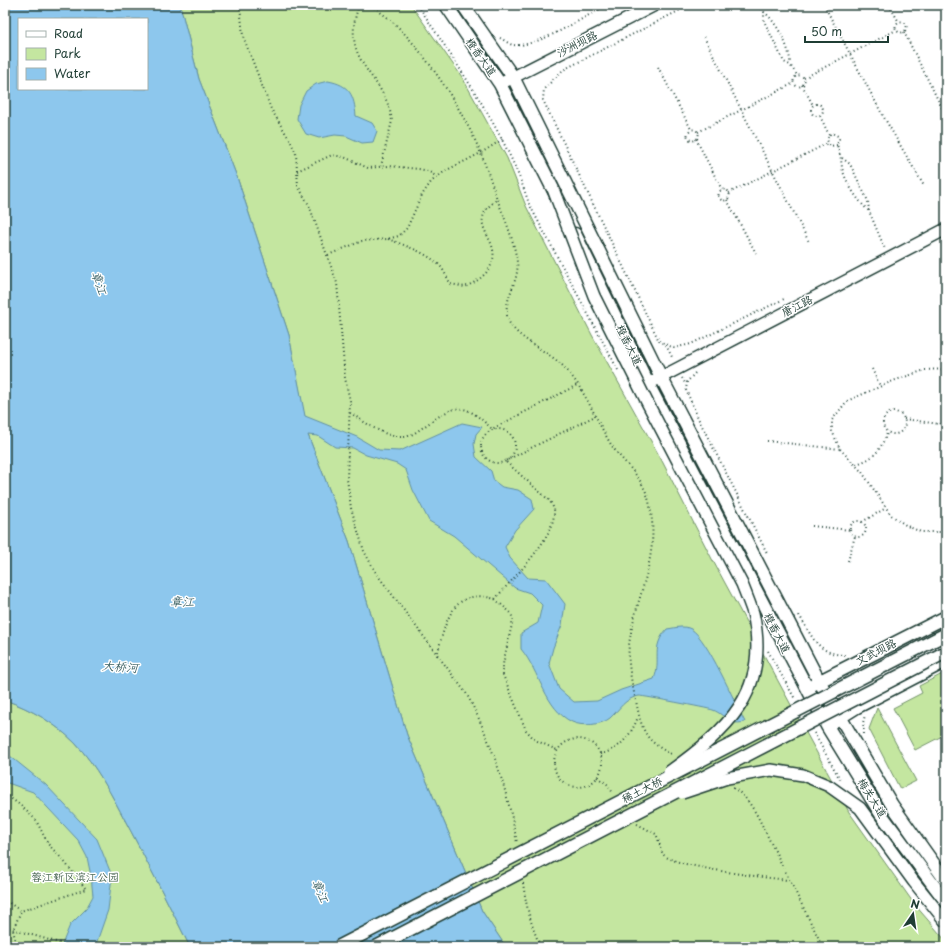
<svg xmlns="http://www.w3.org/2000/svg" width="951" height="952" font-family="'Playpen Sans','LXGW WenKai TC',sans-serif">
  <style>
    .green { fill: #c4e6a0; stroke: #72926a }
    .water { fill: #8dc7ed; stroke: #6190a3; fill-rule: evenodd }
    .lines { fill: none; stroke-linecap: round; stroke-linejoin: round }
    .tertiary-casing { stroke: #1f3d34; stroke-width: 14 }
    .secondary-casing { stroke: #1f3d34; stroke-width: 15 }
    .path { stroke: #1f3d34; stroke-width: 2; stroke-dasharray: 1 3; stroke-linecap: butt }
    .tertiary { stroke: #fff; stroke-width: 11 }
    .secondary { stroke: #fff; stroke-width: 12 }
    .tertiary-bridge-casing { stroke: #1f3d34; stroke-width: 14; stroke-linecap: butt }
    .secondary-bridge-casing { stroke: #1f3d34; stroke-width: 15; stroke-linecap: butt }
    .tertiary-bridge { stroke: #fff; stroke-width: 11 }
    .secondary-bridge { stroke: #fff; stroke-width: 12 }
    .labels { text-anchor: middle; stroke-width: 3; stroke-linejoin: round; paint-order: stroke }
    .street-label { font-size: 11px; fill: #1f3d34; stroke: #fff }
    .park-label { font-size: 11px; fill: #405f4a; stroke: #fff }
    .water-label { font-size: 12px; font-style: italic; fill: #3a6062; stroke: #fff }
  </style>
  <rect width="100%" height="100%" fill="#fff"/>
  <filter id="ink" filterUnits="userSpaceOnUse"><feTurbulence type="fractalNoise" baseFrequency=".025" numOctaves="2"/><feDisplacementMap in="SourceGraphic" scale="8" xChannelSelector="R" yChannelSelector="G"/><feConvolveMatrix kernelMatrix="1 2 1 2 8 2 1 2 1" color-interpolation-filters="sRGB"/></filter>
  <g filter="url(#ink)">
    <path class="green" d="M180 5H411L462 77 507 158 526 206 592 335 661 459 712 559 849 812 915 905 946 941V947H506L482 911 407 735 349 541 308 435 289 335 237 177 199 79Z
      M946 672V734L915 750 893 708 922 693 919 686Z
      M5 700C31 709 55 723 75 743 97 766 111 794 126 822 148 863 169 905 190 947H5Z
      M877 708 916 781 900 789 869 729Z"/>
    <path class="water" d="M5 5H180L199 79 237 177 289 335 305 416 357 437 379 450 400 451 462 423 482 427 476 434 474 444 476 457 491 471 494 481 502 487 518 490 532 499 534 509 515 530 505 547 510 558 528 578 546 579 565 604 562 625 553 648 549 663 559 689 574 702 597 701 621 690 654 679C662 659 650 648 667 629 675 628 683 625 691 629 707 638 735 703 745 722 726 726 728 716 713 710 707 708 644 696 639 696 625 698 619 710 610 718 602 725 582 727 572 722 545 709 540 672 521 649V633L538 623 542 605 530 593 515 588 454 536 429 521 413 490 406 470 397 464 366 455 353 448 335 447 318 436 308 435 349 541 407 735 482 911 506 947H190C169 905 148 863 126 822 111 794 97 766 75 743 55 723 31 709 5 700ZM19 19H147V89H19Z
      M328 81C350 85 354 95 356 116L372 123 377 131 373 142 362 143 346 136 335 135 319 138 306 134 297 119 299 105 306 91 316 84Z
      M5 752 46 785 97 839 112 876 108 910 95 947H61L70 925 86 909 93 896 91 876 87 857 78 840 33 792 5 782Z"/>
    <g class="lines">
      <g class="tertiary-casing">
        <path id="tertiary" d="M500 84 655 5
          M648 384 946 229"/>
      </g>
      <g class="secondary-casing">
        <path id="secondary" d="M446 5 500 84 558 199
          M463 5 513 77 661 377 819 681 892 805 946 881
          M575 234 648 384 827 726 881 814 946 902
          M812 685 946 617
          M833 722 857 707 946 661"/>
      </g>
      <path class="path" d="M240 5 243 36 271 109 291 142 296 154 298 186 309 205 337 283 345 378 350 401 347 479 351 508 364 551 376 573 466 693C491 739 508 792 517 843
        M359 5C338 65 386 73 392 121L381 166
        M371 5C381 13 392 20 401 30 431 61 465 114 481 154 487 169 492 184 497 199 505 219 514 240 517 262 521 284 495 306 513 328 525 342 548 352 562 365 585 388 595 419 612 446 622 461 636 471 644 488 649 497 651 510 652 521 656 565 634 603 629 645 627 663 632 684 636 701 642 730 644 741 673 755
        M418 5C459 69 506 131 529 204L618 370
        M690 5 563 70 544 89 543 100 659 341 674 348 691 344 786 298
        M759 5 764 12V21L784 62 790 65 797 75
        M824 5 882 114 924 186
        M889 5 899 22
        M764 12C776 21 791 49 790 64
        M895.5 27a5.5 5.5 0 1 1 11 0a5.5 5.5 0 1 1-11 0Z
        M904 32 946 116
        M704 37 809 242
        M500 38C504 40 509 44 513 45 537 48 584 17 607 5
        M658 67 691 129
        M793.5 81a5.5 5.5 0 1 1 11 0a5.5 5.5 0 1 1-11 0Z
        M804 78 896 30
        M802 85 813 105
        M811 110a6 6 0 1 1 12 0a6 6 0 1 1-12 0Z
        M820 116 829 135
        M687.5 135a5.5 5.5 0 1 1 11 0a5.5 5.5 0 1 1-11 0Z
        M698 132 794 83
        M696 139 722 190
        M837 145 830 146 827 140 829 135 832 133 838 136 839 139 837 145C840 153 841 159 842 167 844 180 859 203 869 211
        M842 158 850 164 868 201 869 211 885 249
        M297 171 332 155 344 157 368 168 389 166 419 169 428 171 437 177
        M718.5 195a5.5 5.5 0 1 1 11 0a5.5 5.5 0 1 1-11 0Z
        M729 193 828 143
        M727 200 756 253
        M388 239C406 246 429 253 441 267 445 272 447 279 451 284L465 287C484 279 501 263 490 241 487 234 481 226 483 218 484 209 491 205 497 199
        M328 255 362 241 387 239 399 236 407 228 422 195 431 182 445 171 481 153 503 139
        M666 345 673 359
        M872 369 880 386
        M946 369 925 370 893 381 847 401 832 420V431L840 449 862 472 891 515 907 526 921 532H946
        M695 373 687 382 686 390 699 420 767 553
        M682 378 686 385
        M883 423a11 11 0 1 1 22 0a11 11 0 1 1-22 0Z
        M350 413C365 422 384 437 402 437 410 437 416 432 422 428 455 405 461 399 492 429L579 384
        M904 419 946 425
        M481 446a17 17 0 1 1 34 0a17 17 0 1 1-34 0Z
        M767 441 840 449
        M856 464C876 458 880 450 888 431
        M850 529a8 8 0 1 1 16 0a8 8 0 1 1-16 0Z
        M862 522 886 508
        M812 526 850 530
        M848 561 855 536
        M495 599 511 613 513 620 503 664V675L526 730 535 740 557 750
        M799 615C812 636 817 654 845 655
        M768 651 795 699
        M437 656C445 623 452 586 495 599 512 579 557 537 554 509 553 507 551 503 550 501L505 461 595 416
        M814 733 841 781
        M864 734 863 723 865 715
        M554 763a24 24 0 1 1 48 0a24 24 0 1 1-48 0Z
        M600 754C620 750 631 735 638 717
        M597 777 607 784 613 793
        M733 788C745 795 751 805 758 817L823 947
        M5 794 20 805 36 820 48 844 63 860 86 889 21 911 5 900
        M637 824 656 834C659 840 660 849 663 854 671 867 770 878 788 880
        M523 883C526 905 531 927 541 947
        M5 927 73 947
        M17 947 13 930 21 911"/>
      <use href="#tertiary" class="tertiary"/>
      <use href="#secondary" class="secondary"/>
      <g class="tertiary-bridge-casing">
        <path id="tertiary-bridge" d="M553 189 594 296 647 402 742 584C746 594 750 604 753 613 771 692 727 730 669 772
          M682 793 727 778 771 770 803 775 829 786 860 808 914 882 946 922"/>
      </g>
      <g class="secondary-bridge-casing">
        <path id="secondary-bridge" d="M338 947 946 634
          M376 947 946 652"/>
      </g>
      <use href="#tertiary-bridge" class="tertiary-bridge"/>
      <use href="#secondary-bridge" class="secondary-bridge"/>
    </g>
  </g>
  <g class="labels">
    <g class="street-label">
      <text transform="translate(577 44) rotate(-27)" y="4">沙洲坝路</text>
      <text transform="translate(481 57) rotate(55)" y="4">橙香大道</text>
      <text transform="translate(797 306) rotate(-27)" y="4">唐江路</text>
      <text transform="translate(629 345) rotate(64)" y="4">橙香大道</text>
      <text transform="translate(777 633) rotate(63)" y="4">橙香大道</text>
      <text transform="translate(876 652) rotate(-27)" y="4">文武坝路</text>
      <text transform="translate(642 790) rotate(-27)" y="4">稀土大桥</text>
      <text transform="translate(872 798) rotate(58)" y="4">梅关大道</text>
    </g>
    <g class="park-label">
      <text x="75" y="881">蓉江新区滨江公园</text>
    </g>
    <g class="water-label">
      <text transform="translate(99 283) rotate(72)" y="4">章江</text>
      <text x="182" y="606">章江</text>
      <text transform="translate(120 667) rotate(4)" y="4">大桥河</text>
      <text transform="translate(320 891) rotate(67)" y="4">章江</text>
    </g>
  </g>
  <rect width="951" height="952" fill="none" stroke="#fff" stroke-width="20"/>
  <rect x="10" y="10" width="931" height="932" fill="none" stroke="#1f3d34" stroke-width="1.5" filter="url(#ink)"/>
  <rect x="18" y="18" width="130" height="72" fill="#ffffff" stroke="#a5b1ae"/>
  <rect x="26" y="31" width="20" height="6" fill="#ffffff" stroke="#a5b1ae"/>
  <text x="54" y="38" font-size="12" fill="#1f3d34">Road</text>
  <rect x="26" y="48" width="20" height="12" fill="#c4e6a0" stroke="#a5b1ae"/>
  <text x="54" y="58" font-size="12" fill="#1f3d34">Park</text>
  <rect x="26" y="68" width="20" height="12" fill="#8dc7ed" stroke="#a5b1ae"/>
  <text x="54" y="78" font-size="12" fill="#1f3d34">Water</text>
  <g transform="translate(913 914) rotate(13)" stroke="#ffffff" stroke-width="3" paint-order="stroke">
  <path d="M0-3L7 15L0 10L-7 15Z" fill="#1f3d34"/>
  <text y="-6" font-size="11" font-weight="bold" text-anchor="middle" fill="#1f3d34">N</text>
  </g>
  <path d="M805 36v6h83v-6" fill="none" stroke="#1f3d34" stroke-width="2"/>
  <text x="811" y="36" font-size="12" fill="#1f3d34" stroke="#ffffff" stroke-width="3" paint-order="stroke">50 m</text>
</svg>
